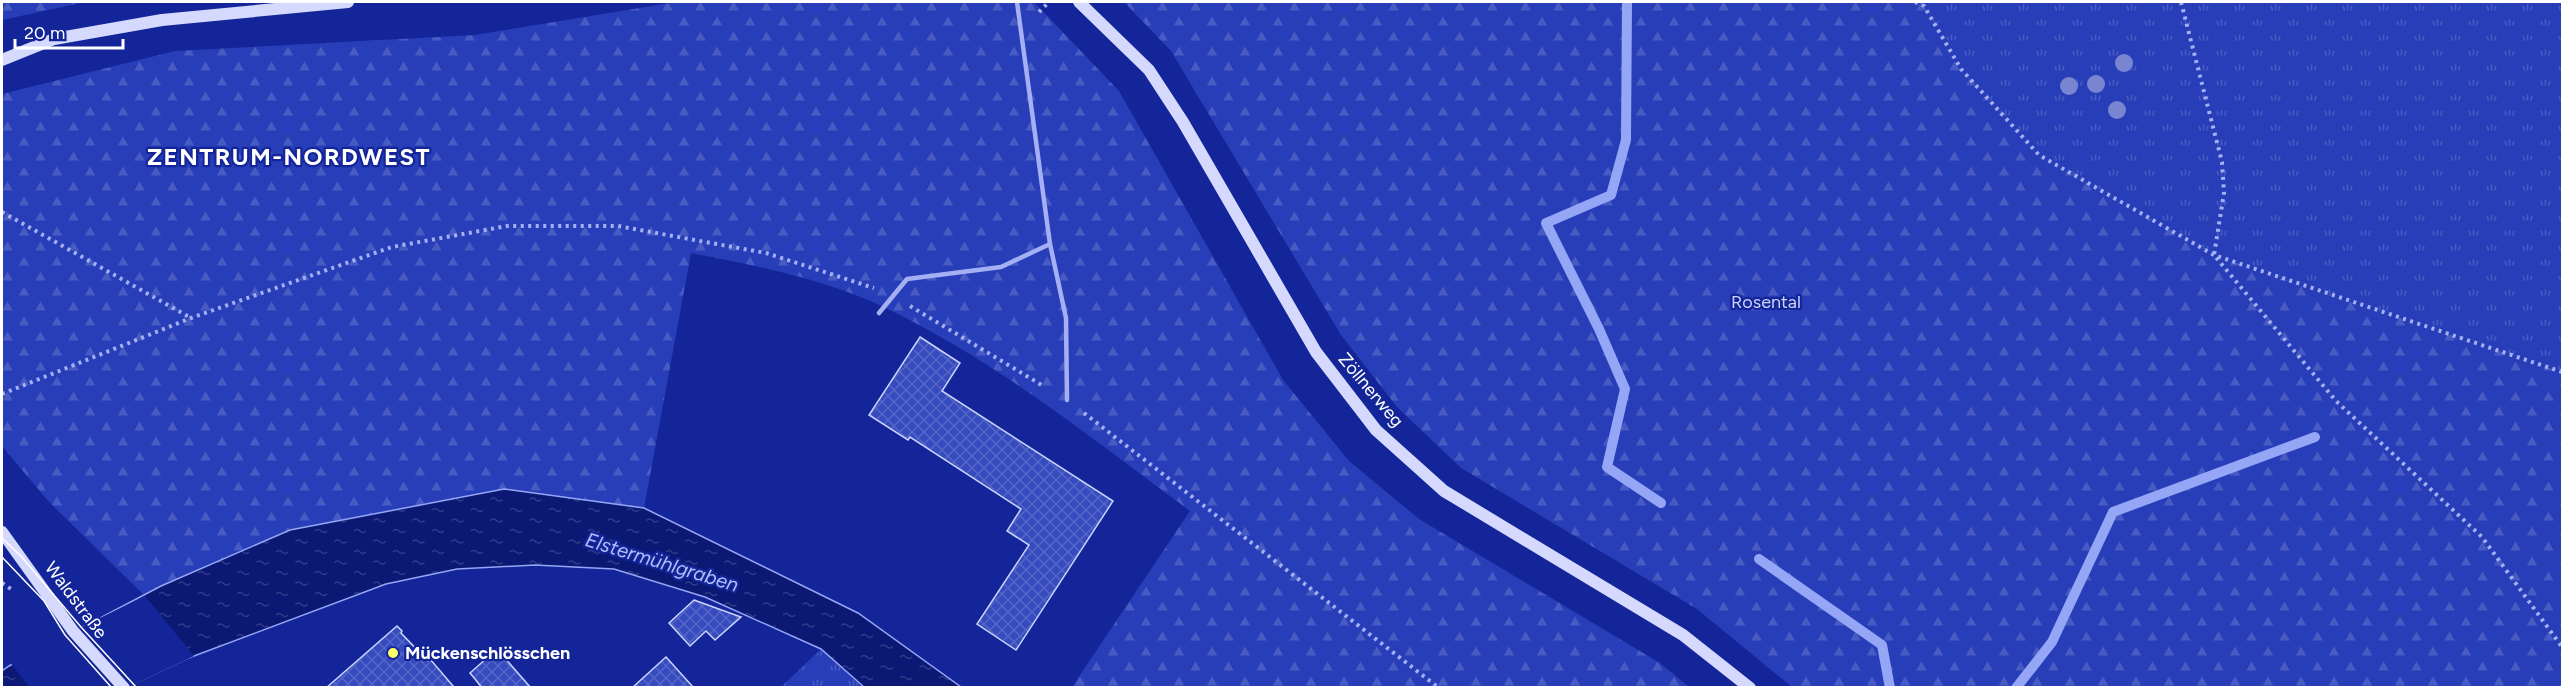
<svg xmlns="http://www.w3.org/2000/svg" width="2564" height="689" font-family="Figtree,sans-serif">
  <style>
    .forest { fill: url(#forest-firs) }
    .park { fill: url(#park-tufts) }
    .water { fill: url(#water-ripples); stroke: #96a6f6; stroke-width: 1.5 }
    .pier { fill: #132598 }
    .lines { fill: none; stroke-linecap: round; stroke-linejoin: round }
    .stream { stroke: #96a6f6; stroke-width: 10 }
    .building { fill: url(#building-cross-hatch); stroke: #ccd4fd; stroke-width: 1.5 }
    .path { stroke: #a4b0f3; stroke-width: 4; stroke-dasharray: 3 4.5; stroke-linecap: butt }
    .lane { stroke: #a4b0f3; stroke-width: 4.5 }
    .secondary { stroke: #d4d9fd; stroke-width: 12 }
    .tram { stroke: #fff; stroke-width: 1.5 }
    .tree { fill: #7985d0 }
    .poi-dot { fill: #fdff66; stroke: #132598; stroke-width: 2 }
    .labels { text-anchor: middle; stroke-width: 4.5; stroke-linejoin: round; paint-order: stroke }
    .park-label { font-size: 18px; fill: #ccd4fd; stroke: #132598 }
    .street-label { font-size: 18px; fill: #fff; stroke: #132598 }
    .poi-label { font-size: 18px; font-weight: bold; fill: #fff; stroke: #132598; text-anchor: start }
    .water-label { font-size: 20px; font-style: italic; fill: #b1bcfa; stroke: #132598 }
    .district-label { font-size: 24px; font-weight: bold; letter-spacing: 1.5px; fill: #fff; stroke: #132598 }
  </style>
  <defs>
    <pattern id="forest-firs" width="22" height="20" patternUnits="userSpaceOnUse" patternTransform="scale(1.5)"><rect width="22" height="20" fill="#283eb8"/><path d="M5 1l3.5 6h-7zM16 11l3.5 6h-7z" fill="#485bc3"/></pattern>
    <pattern id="park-tufts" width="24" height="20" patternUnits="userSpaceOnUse" patternTransform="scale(1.5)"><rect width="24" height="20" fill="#283eb8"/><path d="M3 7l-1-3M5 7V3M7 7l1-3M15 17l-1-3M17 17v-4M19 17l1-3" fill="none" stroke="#485bc3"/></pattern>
    <pattern id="water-ripples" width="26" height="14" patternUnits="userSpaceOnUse" patternTransform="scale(1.5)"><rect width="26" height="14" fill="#0b1974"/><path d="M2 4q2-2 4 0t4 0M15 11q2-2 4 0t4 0" fill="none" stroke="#303c89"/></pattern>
    <pattern id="building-cross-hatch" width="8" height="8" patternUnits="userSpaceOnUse" patternTransform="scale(1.5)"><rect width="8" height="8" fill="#364bbe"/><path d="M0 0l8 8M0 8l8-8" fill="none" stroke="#5466c8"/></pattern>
  </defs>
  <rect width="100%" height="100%" fill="#132598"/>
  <path class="forest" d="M2 2H85L2 20Z
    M676 2H1034L1119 91 1283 380 1349 461 1419 519 1660 663 1689 687H1072L1190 511C1093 439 997 362 888 309 826 279 758 266 691 253L644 508 504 489 290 530 145 596 49 502 2 446V94L175 51 475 35Z
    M1124 2H1923L1924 6 2214 255 2562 372V687H1792L1697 609 1461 468 1397 407 1341 335 1171 51Z"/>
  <path class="park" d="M1923 2H2562V372L2214 255 2039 155 1961 69 1924 6Z
    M821 649 862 687 780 688Z"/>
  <path class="water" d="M504 489 644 508 858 613 961 687H864L821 649 705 597 614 569 535 565 457 569 386 584 186 659 127 687H2V671L9 666 161 586 290 530Z"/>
  <path class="pier" d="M145 596 194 656 129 687H29L10 662Z"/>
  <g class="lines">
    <path class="stream" d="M1627 2 1626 140 1611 195 1546 223 1599 329 1625 389 1607 467 1661 503
      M1759 559 1882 645 1890 688
      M2016 688 2052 642 2113 512 2315 437"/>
  </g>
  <path class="building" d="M920 337 960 363 942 391 1113 501 1016 650 977 624 1029 545 1007 531 1021 509 910 437 908 440 869 415Z
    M694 600 741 617 715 640 706 631 690 646 669 623Z
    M397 626 402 631 401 633 428 661 430 659 453 686 451 688H326Z
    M497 649 531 688H482L475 679 470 673Z
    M666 657 693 687 632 688Z"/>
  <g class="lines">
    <path class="path" d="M1915 2 1924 6 1961 69 2039 155 2214 255 2562 372
      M2181 2 2222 162 2224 193 2214 255 2336 401 2482 537 2562 647
      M1039 12 1049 2
      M2 212 191 318
      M910 306 1045 387
      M2 394 191 318 392 247 507 226H618L766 253 874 288
      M1084 413 1439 688
      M2 583 11 589"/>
    <path class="lane" d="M1050 244 1066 318 1067 400
      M879 313 907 279 1001 267 1050 244 1017 2"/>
    <path class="secondary" d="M1079 2 1149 70 1183 122 1316 352 1376 430 1444 491 1683 635 1750 688
      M2 60 54 39 162 20 348 2
      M2 532 73 631 124 688"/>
    <path class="tram" d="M2 538 20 555 81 627 137 688
      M2 557 44 601 65 635 112 688"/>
  </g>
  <g class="tree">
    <circle cx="2124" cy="63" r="9"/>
    <circle cx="2096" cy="84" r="9"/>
    <circle cx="2069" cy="86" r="9"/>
    <circle cx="2117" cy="110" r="9"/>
  </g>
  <circle class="poi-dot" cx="393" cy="653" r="6"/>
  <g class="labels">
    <g class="park-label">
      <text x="1766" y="308">Rosental</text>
    </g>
    <g class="street-label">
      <text transform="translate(1371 390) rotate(50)" y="6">Zöllnerweg</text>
      <text transform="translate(76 600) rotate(53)" y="6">Waldstraße</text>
    </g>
    <g class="poi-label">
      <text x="405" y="659">Mückenschlösschen</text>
    </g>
    <g class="water-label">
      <text transform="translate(662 562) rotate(17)" y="7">Elstermühlgraben</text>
    </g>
    <g class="district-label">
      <text x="289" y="165">ZENTRUM-NORDWEST</text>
    </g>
  </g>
  <rect width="2564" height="689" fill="none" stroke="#ffffff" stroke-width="6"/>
  <path d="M15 39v9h108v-9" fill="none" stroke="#ffffff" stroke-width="3"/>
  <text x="24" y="39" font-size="18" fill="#ffffff" stroke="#132598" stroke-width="4.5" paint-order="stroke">20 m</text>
</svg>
